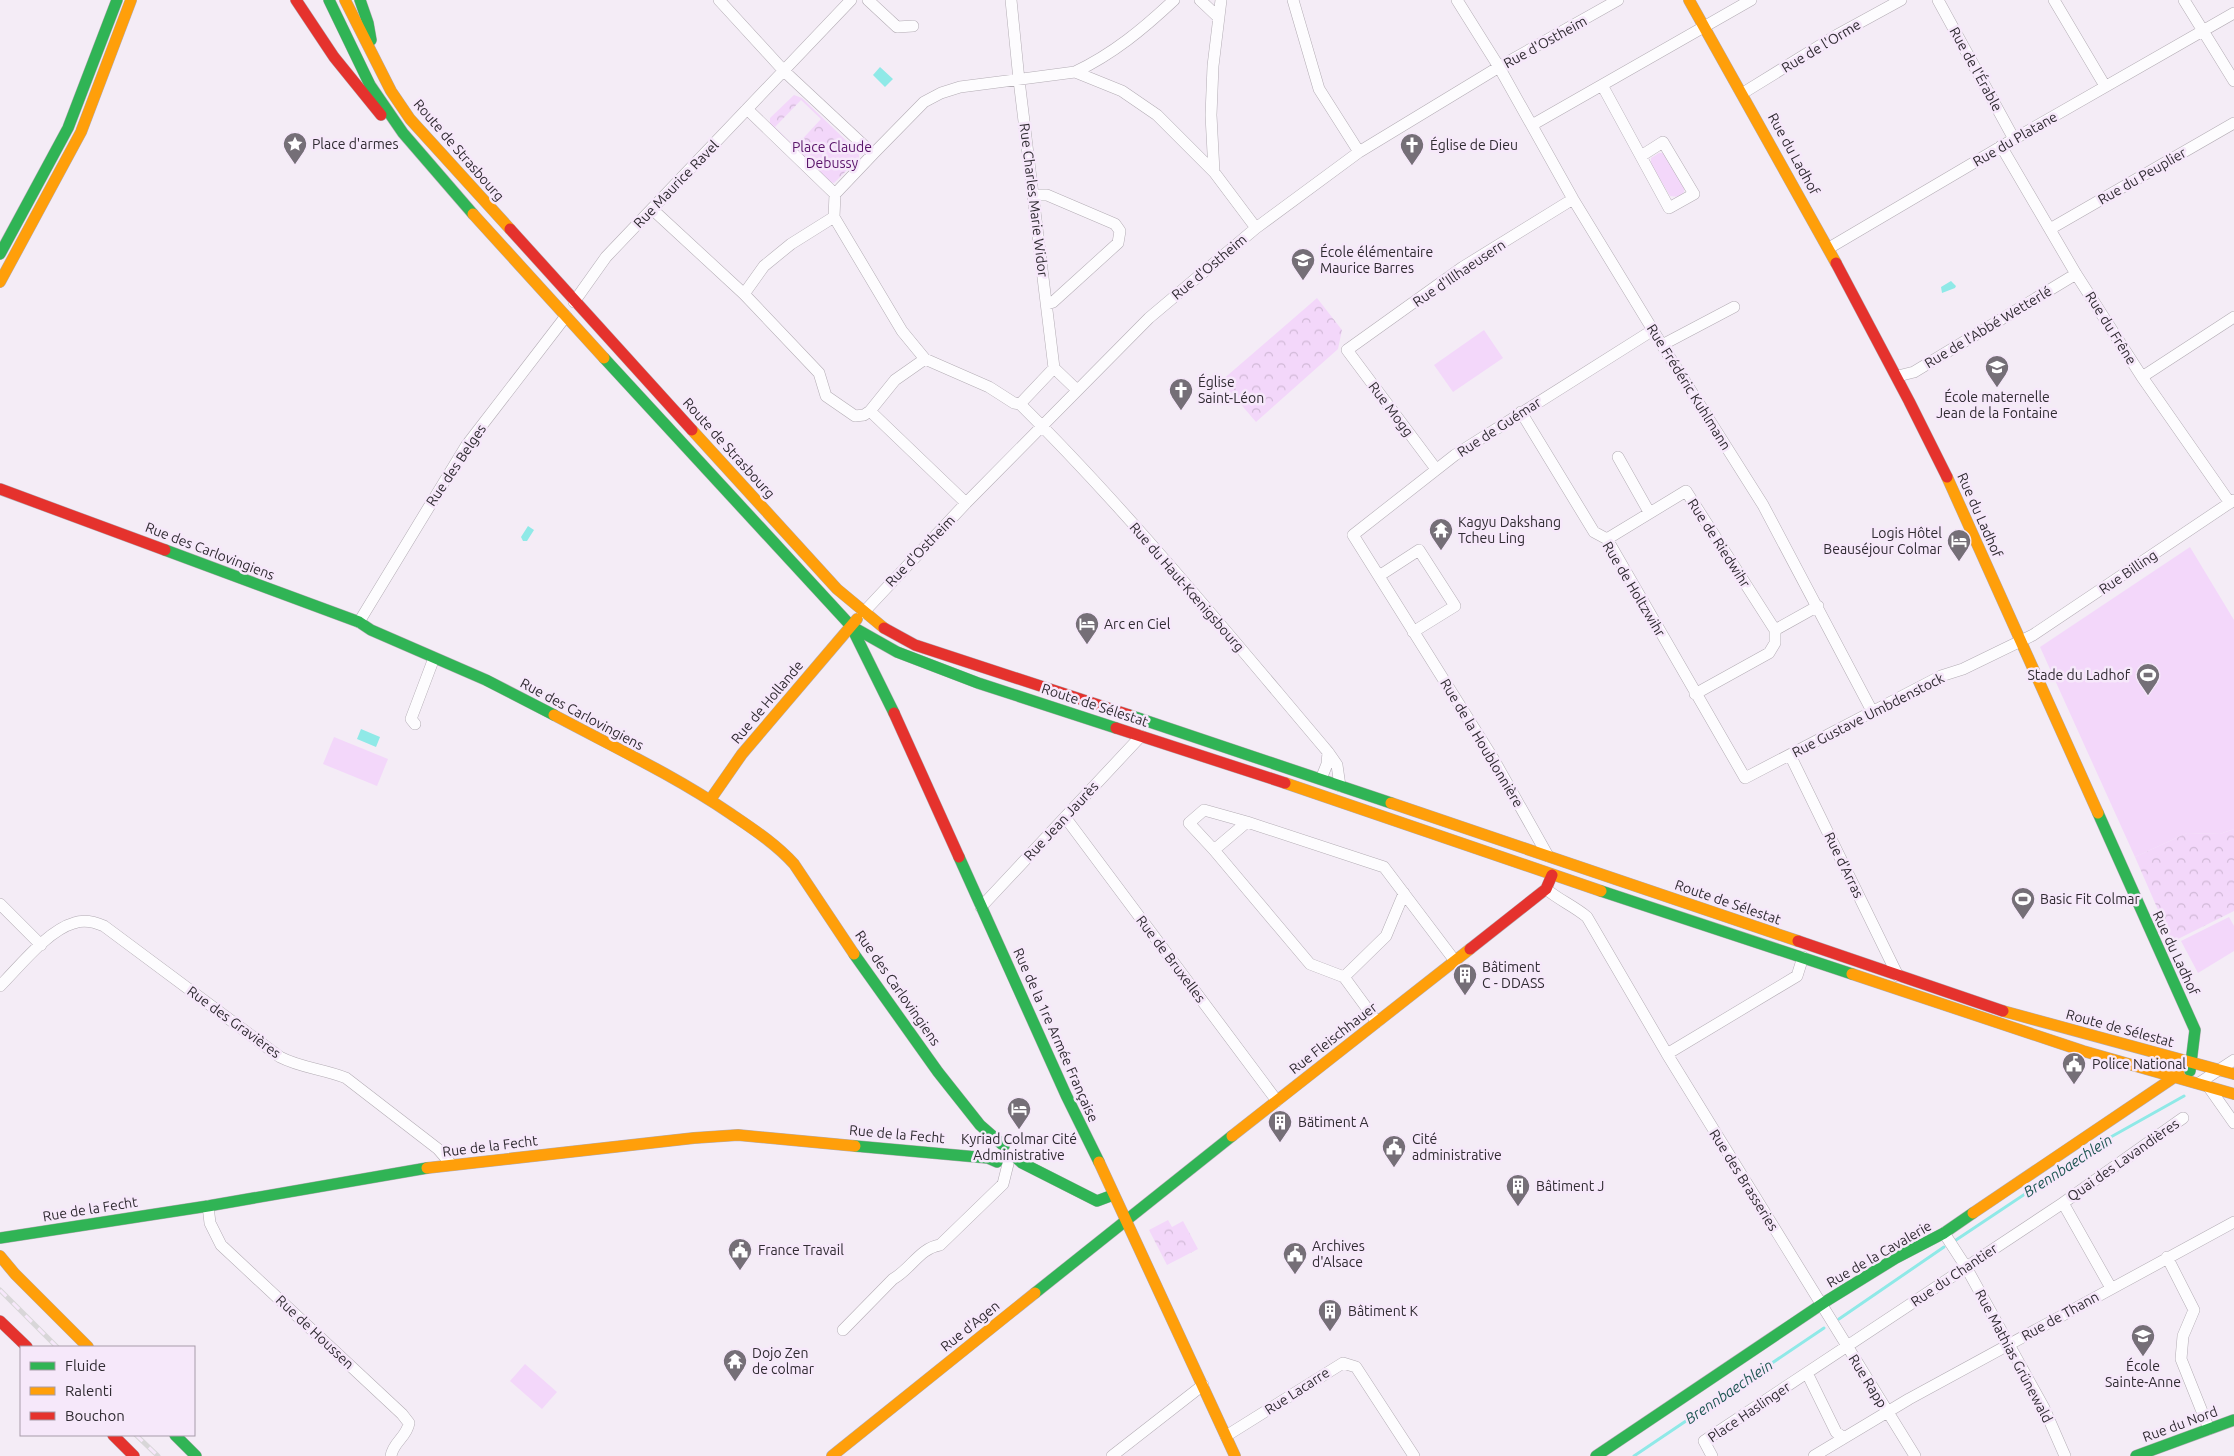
<svg xmlns="http://www.w3.org/2000/svg" width="2234" height="1456" font-family="Ubuntu,sans-serif">
  <style>
    .grass { fill: #f3d7fa }
    .forest { fill: url(#forest-crowns); fill-rule: evenodd }
    .water { fill: #8fe9e7 }
    .lines { fill: none; stroke-linecap: round; stroke-linejoin: round }
    .stream { stroke: #8fe9e7; stroke-width: 3 }
    .street-casing { stroke: #b3acb4; stroke-width: 12 }
    .fast-casing { stroke: #b3acb4; stroke-width: 12 }
    .slow-casing { stroke: #b3acb4; stroke-width: 12 }
    .jam-casing { stroke: #b3acb4; stroke-width: 12 }
    .street { stroke: #fdfcfe; stroke-width: 11 }
    .fast { stroke: #30b455; stroke-width: 11 }
    .slow { stroke: #ff9f0a; stroke-width: 11 }
    .jam { stroke: #e5322d; stroke-width: 11 }
    .rail-casing { stroke: #d8d6d8; stroke-width: 5 }
    .rail { stroke: #f6e8fa; stroke-width: 3; stroke-dasharray: 9; stroke-linecap: butt }
    .labels { text-anchor: middle; stroke-width: 5; stroke-linejoin: round; paint-order: stroke }
    .street-label { font-size: 14px; fill: #302b32; stroke: #f6e8fa }
    .poi-label { font-size: 14px; fill: #302b32; stroke: #f6e8fa; text-anchor: start }
    .park-label { font-size: 14px; fill: #591369; stroke: #f6e8fa }
    .water-label { font-size: 15px; font-style: italic; fill: #1f5754; stroke: #f6e8fa }
  </style>
  <defs>
    <pattern id="forest-crowns" width="20" height="18" patternUnits="userSpaceOnUse" patternTransform="scale(1.25)"><rect width="20" height="18" fill="#f3d7fa"/><path d="M2 6a3 3 0 1 1 6 0M12 15a3 3 0 1 1 6 0" fill="none" stroke="#d1b9d7"/></pattern>
  </defs>
  <rect width="100%" height="100%" fill="#f4ecf6"/>
  <path class="grass" d="M1659 153H1663L1684 187V192L1679 197 1670 196 1651 164V158Z
    M1484 330 1503 358 1453 392 1434 365Z
    M2190 547 2234 620V829L2220 834 2187 833 2135 857 2040 647Z
    M334 737 388 759 377 786 323 764Z
    M2229 917 2234 926V951L2198 973 2181 941Z
    M525 1364 557 1392 542 1409 510 1381Z"/>
  <path class="forest" d="M794 95 802 98 859 153V158L834 183 830 182 770 124V118ZM801 100 821 119 795 147 775 127Z
    M1317 298 1342 330 1338 349 1256 422 1221 381Z
    M2234 829V911L2172 942 2135 857 2187 833 2220 834Z
    M1168 1220 1172 1227 1183 1221 1198 1249 1167 1265 1149 1230Z"/>
  <path class="water" d="M880 67 893 79 885 87 873 75Z
    M1951 281 1956 286 1955 288 1942 293 1941 287Z
    M528 526 534 530 527 541H523L521 537Z
    M361 729 380 737 376 747 357 739Z"/>
  <g class="lines">
    <path class="stream" d="M1956 1240 2109 1138 2184 1096
      M1839 1319 1944 1247
      M1634 1456 1824 1328"/>
    <g class="street-casing">
      <path id="street" d="M719 0 784 71 873 154 835 194 747 109
        M868 0 897 27 913 26
        M1011 0 1019 80 1054 368 1077 390
        M1200 0 1219 18
        M1293 0 1319 89 1359 152
        M1457 0 1499 67 1573 199 1662 345 1763 505 1872 711
        M1938 0 2014 139
        M2054 0 2105 86
        M2184 0 2234 81
        M1075 72C1113 54 1143 29 1174 0
        M1602 85 1669 208 1694 194 1663 142 1641 156
        M1743 93 1837 35 1901 0
        M1532 125 1751 0
        M2001 146 2076 274 2142 377 2230 503
        M873 154 924 102 941 93 960 87 1075 72 1122 91 1157 115 1214 172 1256 228
        M1214 172 1211 115 1213 66 1221 0
        M835 194 834 217 902 331 925 359 989 387 1014 403 1020 404C1130 513 1228 634 1328 752L1337 765 1340 786
        M1033 195H1047L1115 224 1120 231 1118 243 1053 302 1047 304
        M652 209 744 294 819 373 826 396 855 416 864 415 870 411 966 503
        M2050 229 2234 123
        M1829 248 2014 139 2234 13
        M744 294 764 266 791 244 834 217
        M574 302 606 257 851 0
        M1662 345 1734 307
        M1898 376 1914 372 2076 274
        M2142 377 2234 317
        M1020 404 1054 368
        M870 411 895 380 925 359
        M1521 412 1594 532 1607 539 1745 778 1941 676 1963 669 2033 635 2234 500
        M1618 457 1649 512
        M1436 469 1347 350 1463 267 1573 199
        M1607 539 1686 491 1775 630
        M1379 576 1419 550 1455 606 1413 632
        M863 613 966 503 1149 318 1256 228 1359 152 1499 67 1618 0
        M359 622 466 446 566 316
        M1695 694 1769 653 1775 643V630L1818 606
        M415 724 411 719 434 658
        M1790 755 1898 976
        M1321 779 1327 764 1328 752
        M1065 817 1277 1101
        M1214 850 1189 823 1204 810 1247 822
        M1548 856 1494 760 1353 535 1455 455 1653 330
        M1546 889C1559 900 1574 906 1587 917L1667 1054 1915 1456
        M0 904 41 945
        M981 907 1141 736
        M1344 977 1386 936 1404 893
        M0 986C19 967 48 930 74 923 85 919 95 922 104 926L280 1057C301 1068 324 1069 346 1078L438 1149 451 1164
        M1377 1022 1344 977 1310 964 1214 850 1247 822 1384 867 1455 961
        M1667 1054 1797 976 1803 957
        M2199 1083 2234 1060
        M2208 1086 2234 1123
        M2063 1203 2111 1288
        M208 1206 210 1223 221 1245 402 1414 409 1423C407 1437 393 1442 391 1456
        M1944 1233 1966 1267 2044 1408 2065 1456
        M2167 1257 2194 1310 2183 1336 2181 1359 2209 1429
        M843 1330 893 1279C911 1269 920 1248 940 1245L1003 1184 1008 1164
        M1807 1373 1836 1432 1844 1438
        M1226 1436 1343 1363 1356 1367 1414 1456
        M1112 1456 1203 1385
        M1712 1456 1704 1441 2063 1203 2183 1118
        M1814 1456 1909 1399 2234 1222"/>
    </g>
    <g class="fast-casing">
      <path id="fast" d="M329 0 370 85 403 133 473 214
        M360 0 368 23 371 40
        M0 254 68 128 117 0
        M604 358 851 626 894 713
        M165 550 359 622 371 630 486 680 554 715
        M851 626 897 652 978 683 1116 728
        M1129 715 1391 803
        M2098 813 2195 1030 2190 1071
        M959 857 1066 1095 1099 1162
        M1601 891 1852 974
        M854 954 938 1072 980 1125 1004 1146
        M855 1146 988 1158 997 1162
        M1014 1156 1022 1163 1097 1201 1113 1195
        M0 1238 208 1206 427 1168
        M1035 1293 1232 1136
        M175 1435 196 1456
        M1596 1456 1828 1300 1896 1258 1944 1233 1973 1213
        M2136 1456 2234 1420"/>
    </g>
    <g class="slow-casing">
      <path id="slow" d="M345 0 391 91 410 119 510 229
        M1689 0 1836 263
        M473 214 604 358
        M0 282 81 132 131 0
        M692 430 837 589 884 628
        M1947 477 2098 813
        M554 715C614 747 675 776 731 814 753 829 776 844 794 864L854 954
        M1285 783 1601 891
        M710 800 742 754 857 619
        M1391 803 1798 941
        M1852 974 2083 1051 2234 1094
        M2003 1011 2234 1074
        M1232 1136 1470 949
        M1099 1162 1235 1456
        M427 1168 694 1138 738 1135 855 1146
        M1973 1213 2179 1074
        M0 1256 15 1274 88 1347
        M832 1456 1035 1293"/>
    </g>
    <g class="jam-casing">
      <path id="jam" d="M296 0 334 57 381 115
        M510 229 692 430
        M1836 263 1909 401 1947 477
        M0 489 165 550
        M884 628 915 645 1129 715
        M894 713 959 857
        M1116 728 1285 783
        M1798 941 2003 1011
        M1470 949 1546 889 1552 875
        M0 1321 27 1347
        M113 1435 134 1456"/>
    </g>
    <use href="#street" class="street"/>
    <use href="#fast" class="fast"/>
    <use href="#slow" class="slow"/>
    <use href="#jam" class="jam"/>
    <g class="rail-casing">
      <path id="rail" d="M0 1290 57 1347
        M136 1435 158 1456"/>
    </g>
    <use href="#rail" class="rail"/>
  </g>
  <defs>
    <g id="sight-pin" transform="scale(1.25)"><path d="M0 17L-7.5 6A9.5 9.5 0 1 1 7.5 6Z" fill="#756f77" stroke="#f6e8fa"/><path d="M0-6L1.8-2.2L6-1.7L2.9 1.2L3.7 5.4L0 3.3L-3.7 5.4L-2.9 1.2L-6-1.7L-1.8-2.2Z" fill="#fff"/></g>
    <g id="church-pin" transform="scale(1.25)"><path d="M0 17L-7.5 6A9.5 9.5 0 1 1 7.5 6Z" fill="#756f77" stroke="#f6e8fa"/><path d="M-1.2-6h2.4v3.5h3.3v2.4h-3.3V6h-2.4V-.1h-3.3v-2.4h3.3Z" fill="#fff"/></g>
    <g id="school-pin" transform="scale(1.25)"><path d="M0 17L-7.5 6A9.5 9.5 0 1 1 7.5 6Z" fill="#756f77" stroke="#f6e8fa"/><path d="M0-5L7-2L0 1L-7-2ZM-4 1L0 2.5L4 1V4Q0 6-4 4Z" fill="#fff"/></g>
    <g id="temple-pin" transform="scale(1.25)"><path d="M0 17L-7.5 6A9.5 9.5 0 1 1 7.5 6Z" fill="#756f77" stroke="#f6e8fa"/><path d="M0-6L5-2H3V0L6.5 2.5H4V6H1.5V3h-3V6H-4V2.5H-6.5L-3 0V-2H-5Z" fill="#fff"/></g>
    <g id="hotel-pin" transform="scale(1.25)"><path d="M0 17L-7.5 6A9.5 9.5 0 1 1 7.5 6Z" fill="#756f77" stroke="#f6e8fa"/><path d="M-6-4.5h1.5V1H6V5H4.5V3h-9V5H-6ZM-4 0a1.8 1.8 0 1 1 3.6 0ZM.5 0V-2.5h3Q6-2.5 6 0Z" fill="#fff"/></g>
    <g id="stadium-pin" transform="scale(1.25)"><path d="M0 17L-7.5 6A9.5 9.5 0 1 1 7.5 6Z" fill="#756f77" stroke="#f6e8fa"/><path d="M0-5a6.5 5 0 1 0 0 10a6.5 5 0 1 0 0-10ZM-3.5-1.8h7v3.6h-7Z" fill="#fff"/></g>
    <g id="building-pin" transform="scale(1.25)"><path d="M0 17L-7.5 6A9.5 9.5 0 1 1 7.5 6Z" fill="#756f77" stroke="#f6e8fa"/><path d="M-4-6H4V6H1V3H-1V6H-4ZM-2.5-4.3h1.7v1.8h-1.7ZM.8-4.3h1.7v1.8H.8ZM-2.5-1h1.7V.8h-1.7ZM.8-1h1.7V.8H.8Z" fill="#fff"/></g>
    <g id="civic-pin" transform="scale(1.25)"><path d="M0 17L-7.5 6A9.5 9.5 0 1 1 7.5 6Z" fill="#756f77" stroke="#f6e8fa"/><path d="M-.6-6.5H3V-4.5H.6V-3L4-1V1h2V6H-6V1h2V-1L-.6-3ZM-1.2 2.5V6h2.4V2.5Z" fill="#fff"/></g>
  </defs>
  <g fill-rule="evenodd">
    <use href="#sight-pin" x="295" y="144"/>
    <use href="#church-pin" x="1412" y="145"/>
    <use href="#school-pin" x="1303" y="260"/>
    <use href="#school-pin" x="1997" y="367"/>
    <use href="#church-pin" x="1181" y="390"/>
    <use href="#temple-pin" x="1441" y="530"/>
    <use href="#hotel-pin" x="1959" y="541"/>
    <use href="#hotel-pin" x="1087" y="624"/>
    <use href="#stadium-pin" x="2148" y="675"/>
    <use href="#stadium-pin" x="2023" y="899"/>
    <use href="#building-pin" x="1465" y="975"/>
    <use href="#civic-pin" x="2074" y="1064"/>
    <use href="#hotel-pin" x="1019" y="1109"/>
    <use href="#building-pin" x="1280" y="1122"/>
    <use href="#civic-pin" x="1394" y="1147"/>
    <use href="#building-pin" x="1518" y="1186"/>
    <use href="#civic-pin" x="740" y="1250"/>
    <use href="#civic-pin" x="1295" y="1254"/>
    <use href="#building-pin" x="1330" y="1311"/>
    <use href="#school-pin" x="2143" y="1336"/>
    <use href="#temple-pin" x="735" y="1361"/>
  </g>
  <g class="labels">
    <g class="street-label">
      <text transform="translate(1545 42) rotate(-29)" y="5">Rue d'Ostheim</text>
      <text transform="translate(1821 46) rotate(-31)" y="5">Rue de l'Orme</text>
      <text transform="translate(1976 69) rotate(61)" y="5">Rue de l'Érable</text>
      <text transform="translate(2015 139) rotate(-30)" y="5">Rue du Platane</text>
      <text transform="translate(459 150) rotate(49)" y="5">Route de Strasbourg</text>
      <text transform="translate(1794 154) rotate(61)" y="5">Rue du Ladhof</text>
      <text transform="translate(2142 176) rotate(-30)" y="5">Rue du Peuplier</text>
      <text transform="translate(676 184) rotate(-46)" y="5">Rue Maurice Ravel</text>
      <text transform="translate(1034 200) rotate(83)" y="5">Rue Charles Marie Widor</text>
      <text transform="translate(1209 267) rotate(-40)" y="5">Rue d'Ostheim</text>
      <text transform="translate(1459 273) rotate(-34)" y="5">Rue d'Illhaeusern</text>
      <text transform="translate(1988 327) rotate(-31)" y="5">Rue de l'Abbé Wetterlé</text>
      <text transform="translate(2111 328) rotate(58)" y="5">Rue du Frêne</text>
      <text transform="translate(1689 387) rotate(58)" y="5">Rue Frédéric Kuhlmann</text>
      <text transform="translate(1391 409) rotate(53)" y="5">Rue Mogg</text>
      <text transform="translate(1499 427) rotate(-33)" y="5">Rue de Guémar</text>
      <text transform="translate(729 448) rotate(48)" y="5">Route de Strasbourg</text>
      <text transform="translate(456 465) rotate(-56)" y="5">Rue des Belges</text>
      <text transform="translate(1980 515) rotate(66)" y="5">Rue du Ladhof</text>
      <text transform="translate(1719 543) rotate(57)" y="5">Rue de Riedwihr</text>
      <text transform="translate(210 551) rotate(21)" y="5">Rue des Carlovingiens</text>
      <text transform="translate(920 551) rotate(-46)" y="5">Rue d'Ostheim</text>
      <text transform="translate(2128 572) rotate(-34)" y="5">Rue Billing</text>
      <text transform="translate(1187 587) rotate(49)" y="5">Rue du Haut-Kœnigsbourg</text>
      <text transform="translate(1634 589) rotate(59)" y="5">Rue de Holtzwihr</text>
      <text transform="translate(767 702) rotate(-50)" y="5">Rue de Hollande</text>
      <text transform="translate(1095 705) rotate(18)" y="5">Route de Sélestat</text>
      <text transform="translate(582 714) rotate(28)" y="5">Rue des Carlovingiens</text>
      <text transform="translate(1868 715) rotate(-27)" y="5">Rue Gustave Umbdenstock</text>
      <text transform="translate(1482 743) rotate(59)" y="5">Rue de la Houblonnière</text>
      <text transform="translate(1061 821) rotate(-47)" y="5">Rue Jean Jaurès</text>
      <text transform="translate(1844 865) rotate(64)" y="5">Rue d'Arras</text>
      <text transform="translate(1728 902) rotate(19)" y="5">Route de Sélestat</text>
      <text transform="translate(2176 953) rotate(65)" y="5">Rue du Ladhof</text>
      <text transform="translate(1171 959) rotate(53)" y="5">Rue de Bruxelles</text>
      <text transform="translate(898 988) rotate(55)" y="5">Rue des Carlovingiens</text>
      <text transform="translate(234 1022) rotate(36)" y="5">Rue des Gravières</text>
      <text transform="translate(2120 1028) rotate(15)" y="5">Route de Sélestat</text>
      <text transform="translate(1056 1035) rotate(66)" y="5">Rue de la 1re Armée Française</text>
      <text transform="translate(1333 1038) rotate(-38)" y="5">Rue Fleischhauer</text>
      <text transform="translate(897 1134) rotate(5)" y="5">Rue de la Fecht</text>
      <text transform="translate(490 1146) rotate(-7)" y="5">Rue de la Fecht</text>
      <text transform="translate(2123 1160) rotate(-35)" y="5">Quai des Lavandières</text>
      <text transform="translate(1744 1180) rotate(58)" y="5">Rue des Brasseries</text>
      <text transform="translate(90 1209) rotate(-9)" y="5">Rue de la Fecht</text>
      <text transform="translate(1879 1254) rotate(-30)" y="5">Rue de la Cavalerie</text>
      <text transform="translate(1954 1275) rotate(-34)" y="5">Rue du Chantier</text>
      <text transform="translate(2060 1316) rotate(-29)" y="5">Rue de Thann</text>
      <text transform="translate(970 1326) rotate(-39)" y="5">Rue d'Agen</text>
      <text transform="translate(315 1332) rotate(43)" y="5">Rue de Houssen</text>
      <text transform="translate(2014 1356) rotate(62)" y="5">Rue Mathias Grünewald</text>
      <text transform="translate(1868 1381) rotate(58)" y="5">Rue Rapp</text>
      <text transform="translate(1297 1391) rotate(-33)" y="5">Rue Lacarre</text>
      <text transform="translate(1749 1412) rotate(-34)" y="5">Place Haslinger</text>
      <text transform="translate(2180 1424) rotate(-20)" y="5">Rue du Nord</text>
    </g>
    <g class="poi-label">
      <text x="312" y="149">Place d'armes</text>
      <text x="1430" y="150">Église de Dieu</text>
      <text x="1320" y="257">École élémentaire<tspan x="1320" dy="16">Maurice Barres</tspan></text>
      <text x="1198" y="387">Église<tspan x="1198" dy="16">Saint-Léon</tspan></text>
      <text x="1997" y="402" text-anchor="middle">École maternelle<tspan x="1997" dy="16">Jean de la Fontaine</tspan></text>
      <text x="1458" y="527">Kagyu Dakshang<tspan x="1458" dy="16">Tcheu Ling</tspan></text>
      <text x="1942" y="538" text-anchor="end">Logis Hôtel<tspan x="1942" dy="16">Beauséjour Colmar</tspan></text>
      <text x="1104" y="629">Arc en Ciel</text>
      <text x="2130" y="680" text-anchor="end">Stade du Ladhof</text>
      <text x="2040" y="904">Basic Fit Colmar</text>
      <text x="1482" y="972">Bâtiment<tspan x="1482" dy="16">C - DDASS</tspan></text>
      <text x="2092" y="1069">Police National</text>
      <text x="1298" y="1127">Bätiment A</text>
      <text x="1019" y="1144" text-anchor="middle">Kyriad Colmar Cité<tspan x="1019" dy="16">Administrative</tspan></text>
      <text x="1412" y="1144">Cité<tspan x="1412" dy="16">administrative</tspan></text>
      <text x="1536" y="1191">Bâtiment J</text>
      <text x="1312" y="1251">Archives<tspan x="1312" dy="16">d'Alsace</tspan></text>
      <text x="758" y="1255">France Travail</text>
      <text x="1348" y="1316">Bâtiment K</text>
      <text x="752" y="1358">Dojo Zen<tspan x="752" dy="16">de colmar</tspan></text>
      <text x="2143" y="1371" text-anchor="middle">École<tspan x="2143" dy="16">Sainte-Anne</tspan></text>
    </g>
    <g class="park-label">
      <text x="832" y="152">Place Claude<tspan x="832" dy="16">Debussy</tspan></text>
    </g>
    <g class="water-label">
      <text transform="translate(2068 1166) rotate(-33)" y="5">Brennbaechlein</text>
      <text transform="translate(1729 1392) rotate(-34)" y="5">Brennbaechlein</text>
    </g>
  </g>
  <rect x="20" y="1346" width="175" height="90" fill="#f6e8fa" stroke="#a79caa"/>
  <rect x="30" y="1362" width="25" height="8" fill="#30b455" stroke="#a79caa"/>
  <text x="65" y="1371" font-size="15" fill="#302b32">Fluide</text>
  <rect x="30" y="1387" width="25" height="8" fill="#ff9f0a" stroke="#a79caa"/>
  <text x="65" y="1396" font-size="15" fill="#302b32">Ralenti</text>
  <rect x="30" y="1412" width="25" height="8" fill="#e5322d" stroke="#a79caa"/>
  <text x="65" y="1421" font-size="15" fill="#302b32">Bouchon</text>
</svg>
